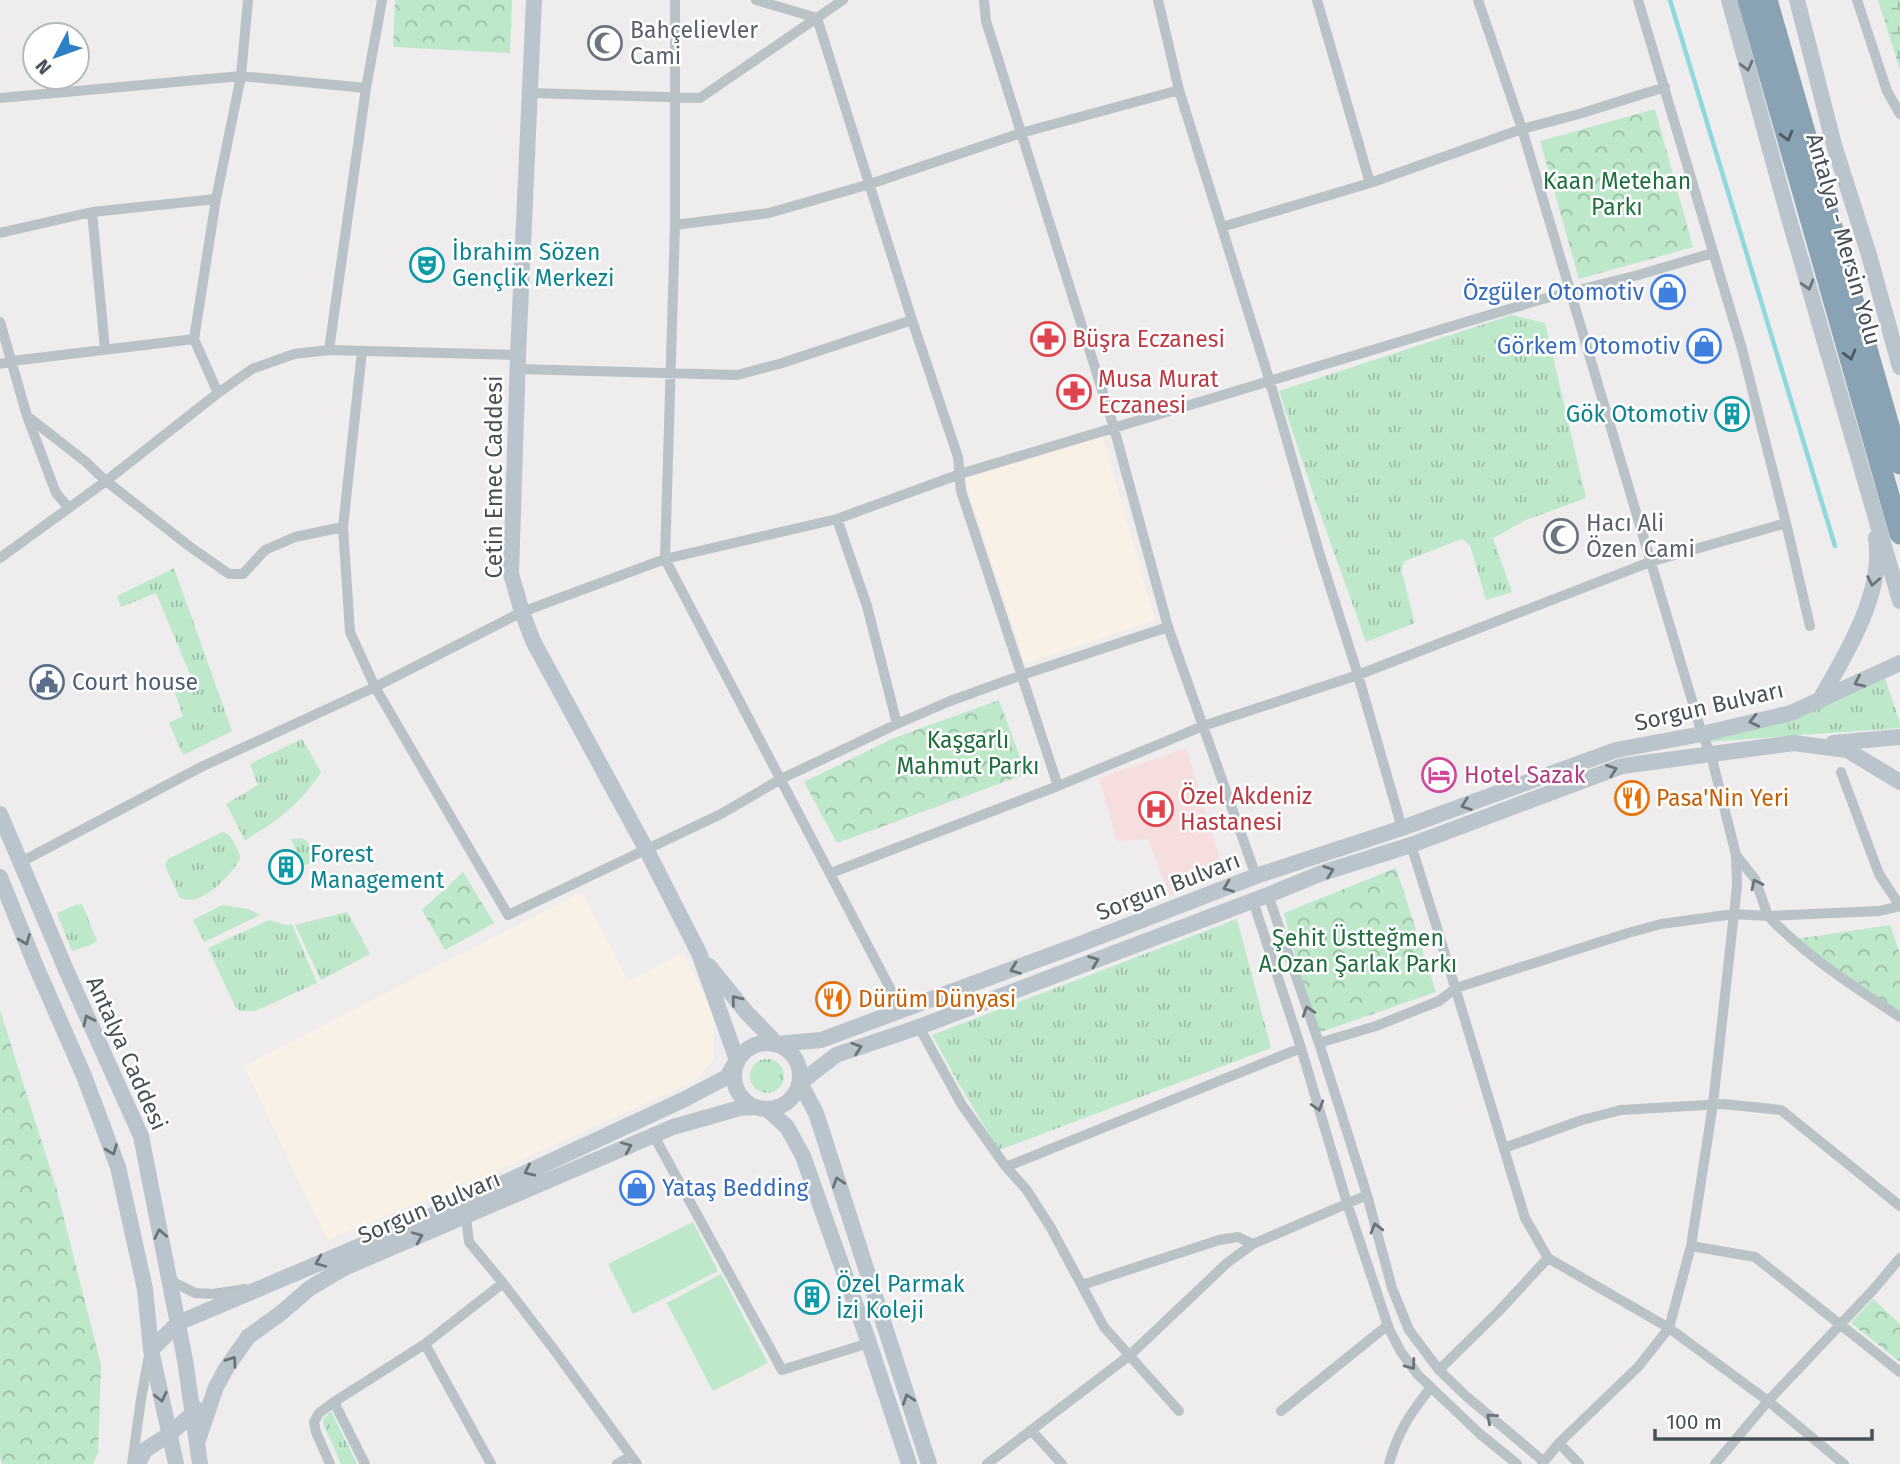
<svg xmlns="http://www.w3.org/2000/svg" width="1900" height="1464" font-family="'Fira Sans',sans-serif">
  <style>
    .commercial { fill: #f9f1e6 }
    .medical { fill: #f7dede }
    .grass { fill: url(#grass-tufts) }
    .wetland { fill: url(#wetland-marsh) }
    .park { fill: url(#park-crowns) }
    .pitch { fill: #bee8ca }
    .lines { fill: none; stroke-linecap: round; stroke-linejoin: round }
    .stream { stroke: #90d8e0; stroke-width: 4.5 }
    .street { stroke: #b9c2c7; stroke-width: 10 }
    .secondary { stroke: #b9c4cc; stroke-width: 16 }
    .highway { stroke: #89a3b5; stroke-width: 21 }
    .oneway { stroke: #69747a }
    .oneway2 { stroke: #4e5960 }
    .oneway3 { stroke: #697379 }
    .labels { text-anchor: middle; stroke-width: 5; stroke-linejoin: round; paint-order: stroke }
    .worship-label { font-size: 23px; fill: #5b616d; stroke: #fff; text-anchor: start }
    .park-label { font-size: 23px; fill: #216e40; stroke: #fff }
    .street-label { font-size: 23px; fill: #475157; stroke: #fff }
    .culture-label { font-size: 23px; fill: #0d838f; stroke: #fff; text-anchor: start }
    .shop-label { font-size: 23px; fill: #366cbe; stroke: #fff; text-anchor: end }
    .health-label { font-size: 23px; fill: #be3a42; stroke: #fff; text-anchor: start }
    .service-label { font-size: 23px; fill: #4e5e75; stroke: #fff; text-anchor: start }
    .hotel-label { font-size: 23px; fill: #b23c85; stroke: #fff; text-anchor: start }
    .food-label { font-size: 23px; fill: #c56008; stroke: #fff; text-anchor: start }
  </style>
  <defs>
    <pattern id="grass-tufts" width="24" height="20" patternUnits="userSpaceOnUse" patternTransform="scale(1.75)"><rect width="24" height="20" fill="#bee8ca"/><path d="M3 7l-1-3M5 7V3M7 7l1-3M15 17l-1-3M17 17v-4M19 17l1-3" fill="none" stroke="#9cbea7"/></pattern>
    <pattern id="wetland-marsh" width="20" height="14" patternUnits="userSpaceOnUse" patternTransform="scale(1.75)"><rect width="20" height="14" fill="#bee8ca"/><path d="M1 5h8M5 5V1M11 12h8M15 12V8" fill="none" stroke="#9cbea7"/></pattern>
    <pattern id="park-crowns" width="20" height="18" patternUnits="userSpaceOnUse" patternTransform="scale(1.75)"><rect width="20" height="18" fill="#bee8ca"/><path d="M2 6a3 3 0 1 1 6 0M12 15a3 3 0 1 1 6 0" fill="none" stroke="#9cbea7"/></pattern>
  </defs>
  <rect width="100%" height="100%" fill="#eeecec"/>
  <path class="commercial" d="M1102 435 1155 620 1025 663 964 477Z
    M582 892 628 981 683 953 714 1015V1059L698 1078 681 1087 479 1179 327 1240 244 1066Z"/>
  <path class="medical" d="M1186 748 1223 869 1213 877 1170 896 1148 839 1117 841 1099 778Z"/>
  <path class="grass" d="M1512 315 1545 323 1586 498 1526 520 1493 538 1512 592 1486 600 1470 545 1462 539 1405 561 1401 569 1415 623 1366 642 1317 505 1279 391Z
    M174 568 232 731 183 755 169 723 183 716 173 687 191 677 156 593 121 607 117 596Z
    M1885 678 1900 723V728L1706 742 1707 740Z
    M302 739 321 772C302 803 275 823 245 840L226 804 258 785 250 764Z
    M222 832C229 834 230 836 234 842 236 847 240 853 240 858 239 862 234 868 231 872 220 885 199 906 180 898L165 866 168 859Z
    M301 838 307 841 316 860 303 866 291 839Z
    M82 904 97 941 91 945 72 951 57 913 75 905Z
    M222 905 248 909 260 915 204 942 193 920Z
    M347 912 370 954 321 980 295 925Z
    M1237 919 1271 1048 999 1150 959 1084 932 1035Z
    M269 920 286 925 292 924 317 983 255 1011H240L235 1006 208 948Z
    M750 1076a17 17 0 1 1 34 0a17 17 0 1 1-34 0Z
    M331 1411 357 1464H341L325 1428 323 1419Z"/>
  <path class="wetland" d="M1878 0H1900V70Z"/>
  <path class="park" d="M395 0H512L510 53 393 47Z
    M1655 109 1693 247 1579 279 1540 141Z
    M999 700 1026 774 837 843 804 782 894 738Z
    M1396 868 1436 992 1315 1034 1284 913Z
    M463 872 494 923 445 950 422 910Z
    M1890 925 1900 954V1014L1796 939Z
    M0 1010 56 1187 101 1365 98 1453 93 1464H2L0 1457Z
    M1873 1299 1900 1324V1362L1851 1323Z"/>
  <path class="pitch" d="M693 1222 718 1271 633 1314 608 1264Z
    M721 1274 768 1363 713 1391 667 1303Z"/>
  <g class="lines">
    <path class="stream" d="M1670 0 1835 546"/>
    <path class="street" d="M675 0V225L665 559 902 1011
      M756 0 817 18 912 320 958 457 961 491 1058 786
      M984 0 986 21 1114 428 1168 627 1256 876
      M1158 0 1179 90 1270 382 1319 552 1358 675 1402 828
      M1317 0 1370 183
      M1478 0 1522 129 1702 734 1711 755 1736 855 1737 886 1713 1104 1691 1246 1669 1328 1638 1367 1559 1443 1542 1464
      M1857 0 1887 91 1900 114
      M530 93 700 98 843 0
      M0 98 241 76 366 88
      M92 212 105 349
      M675 225 769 213 870 184 1021 133 1179 90
      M1222 227 1370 183 1522 129 1579 114 1665 87
      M0 233 92 212 216 199
      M0 322 27 416 86 462 106 481 189 546 229 574H243L265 550 295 537 343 527
      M329 350 366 88 382 0
      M362 351 343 527 350 632 375 687 508 915 721 814 781 779 897 724 950 701 1022 675 1168 627
      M0 364 12 361 194 339
      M518 369 737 375 779 364 912 320
      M218 393 194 339 216 199 241 76 248 0
      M27 416 56 493 68 507
      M837 519 867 606 897 724
      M1786 523 1810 626
      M0 558 106 481 218 393 252 369 294 354 329 350 518 355
      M1841 772 1879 874 1900 906
      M1411 845 1434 918 1525 1218 1548 1258 1669 1328 1768 1401 1844 1464
      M1736 855 1755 879 1768 916 1879 911 1900 906
      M21 862 201 767 375 687 522 612 665 559 837 519 960 474 1539 300 1638 275 1713 253
      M831 873 1058 786 1203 726 1358 675 1650 562 1786 523 1742 349 1638 0
      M1268 895 1319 1043 1367 1195 1392 1288 1409 1330 1439 1370 1466 1396 1543 1461
      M1253 901 1301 1048 1347 1203 1389 1329 1401 1352 1418 1375 1480 1434 1517 1464
      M919 1027 962 1105 1006 1167 1026 1189 1051 1228 1104 1327 1179 1411
      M1319 1043 1376 1026 1439 1001 1456 988 1628 933 1661 924 1734 914 1768 916C1806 956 1854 987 1900 1017
      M654 1136 782 1370 869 1343
      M1504 1148 1582 1120 1621 1110 1723 1104 1781 1110 1900 1206
      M1006 1167 1301 1048
      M466 1217 469 1242 503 1283 558 1355 637 1464
      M1691 1246 1755 1257 1900 1372
      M169 1280 195 1293 213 1294 245 1289
      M1082 1285 1219 1240 1238 1237 1253 1244
      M425 1344 491 1464
      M1439 1370 1499 1311 1548 1258
      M334 1402 365 1464
      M1281 1411 1388 1325
      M1031 1430 1062 1464
      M1559 1443 1579 1464
      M132 1464 141 1399 149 1356
      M330 1464 316 1432 314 1422 319 1413 334 1402 425 1344 503 1283
      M617 1464 630 1457
      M987 1464 1130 1355 1227 1263 1253 1244 1367 1195
      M1389 1464C1398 1431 1410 1414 1431 1387
      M1715 1464 1768 1401 1873 1290 1900 1258"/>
    <path class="secondary" d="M1729 0 1786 208 1900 601
      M1797 0 1834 145 1869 255 1900 367
      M1819 701C1845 656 1885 592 1876 538
      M1833 743 1900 737
      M0 814 67 972 141 1136 185 1360 200 1464
      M0 877 35 964 84 1076 118 1167 145 1289 151 1350 176 1464
      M709 966 747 1013 777 1044 821 1040 1075 946 1256 876 1402 828 1616 750 1702 734 1791 713 1900 663
      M734 1076a33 33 0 1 1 66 0a33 33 0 1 1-66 0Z
      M767 1109 787 1127 803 1156 869 1343 909 1464
      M151 1350 178 1323 452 1207 683 1100 727 1077 737 1060 699 953 646 849 533 641 522 612 511 574 518 355 534 0
      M198 1440 216 1387 227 1367 248 1337 281 1313 310 1288 344 1268 673 1127 740 1108 756 1107
      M138 1464 145 1450 170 1434 197 1409
      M929 1464 816 1113 800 1083 836 1055 919 1027 1268 895 1322 873 1411 845 1622 766 1794 743 1847 750 1900 782"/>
    <path class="highway" d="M1748 0 1900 534
      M1767 0 1900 464"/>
  </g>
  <defs><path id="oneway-chevron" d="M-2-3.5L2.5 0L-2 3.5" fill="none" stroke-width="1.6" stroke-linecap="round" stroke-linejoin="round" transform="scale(1.75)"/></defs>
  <g class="oneway">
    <use href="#oneway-chevron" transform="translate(1747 66) rotate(75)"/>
    <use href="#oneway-chevron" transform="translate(1808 285) rotate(74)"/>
    <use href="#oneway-chevron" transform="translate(1873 581) rotate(101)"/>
    <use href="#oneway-chevron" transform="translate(1859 682) rotate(155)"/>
    <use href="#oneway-chevron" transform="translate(1754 721) rotate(167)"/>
    <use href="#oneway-chevron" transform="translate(1612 770) rotate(-20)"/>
    <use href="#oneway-chevron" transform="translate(1466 805) rotate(160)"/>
    <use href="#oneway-chevron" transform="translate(1329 871) rotate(-19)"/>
    <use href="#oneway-chevron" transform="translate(1228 887) rotate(159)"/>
    <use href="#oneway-chevron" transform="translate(25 940) rotate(68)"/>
    <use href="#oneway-chevron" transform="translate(1094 961) rotate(-21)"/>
    <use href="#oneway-chevron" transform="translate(1015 969) rotate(159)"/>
    <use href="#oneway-chevron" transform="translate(736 1000) rotate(-129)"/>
    <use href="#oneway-chevron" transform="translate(88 1020) rotate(-115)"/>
    <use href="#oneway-chevron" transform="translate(857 1048) rotate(-18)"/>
    <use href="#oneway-chevron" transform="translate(627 1147) rotate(-23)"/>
    <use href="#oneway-chevron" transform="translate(112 1150) rotate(69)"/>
    <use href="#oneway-chevron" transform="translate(529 1171) rotate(155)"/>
    <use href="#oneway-chevron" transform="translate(838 1182) rotate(-108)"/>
    <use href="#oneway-chevron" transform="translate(160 1234) rotate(-101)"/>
    <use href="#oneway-chevron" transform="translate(418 1237) rotate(-23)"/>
    <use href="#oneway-chevron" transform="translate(320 1262) rotate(157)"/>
    <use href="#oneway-chevron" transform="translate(232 1361) rotate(-55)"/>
    <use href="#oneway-chevron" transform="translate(161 1397) rotate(77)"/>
    <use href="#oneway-chevron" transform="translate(908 1399) rotate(-108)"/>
  </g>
  <g class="oneway2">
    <use href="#oneway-chevron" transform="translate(1787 136) rotate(74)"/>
    <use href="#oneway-chevron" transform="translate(1850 355) rotate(75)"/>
  </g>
  <g class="oneway3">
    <use href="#oneway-chevron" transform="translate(1756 884) rotate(-116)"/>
    <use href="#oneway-chevron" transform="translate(1308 1011) rotate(-108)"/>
    <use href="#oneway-chevron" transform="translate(1318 1106) rotate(73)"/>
    <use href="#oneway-chevron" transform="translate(1376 1228) rotate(-105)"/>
    <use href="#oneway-chevron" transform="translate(1411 1365) rotate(53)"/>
    <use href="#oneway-chevron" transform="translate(1491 1418) rotate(-139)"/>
  </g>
  <defs>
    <g id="mosque-ring" transform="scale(1.75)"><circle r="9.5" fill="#fff" stroke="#6b7280" stroke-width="1.5"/><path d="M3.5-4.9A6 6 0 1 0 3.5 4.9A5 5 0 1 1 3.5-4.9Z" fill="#6b7280"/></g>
    <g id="theatre-ring" transform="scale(1.75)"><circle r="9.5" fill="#fff" stroke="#0f9aa8" stroke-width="1.5"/><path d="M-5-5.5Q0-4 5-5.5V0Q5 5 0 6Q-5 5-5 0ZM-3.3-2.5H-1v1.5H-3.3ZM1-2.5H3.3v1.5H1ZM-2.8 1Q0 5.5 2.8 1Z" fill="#0f9aa8"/></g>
    <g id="shop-ring" transform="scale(1.75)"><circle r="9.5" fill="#fff" stroke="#3f7fe0" stroke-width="1.5"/><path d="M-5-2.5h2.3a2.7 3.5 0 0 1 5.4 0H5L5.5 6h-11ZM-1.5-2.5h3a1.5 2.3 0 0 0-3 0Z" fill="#3f7fe0"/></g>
    <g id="pharmacy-ring" transform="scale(1.75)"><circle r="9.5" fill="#fff" stroke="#e0444e" stroke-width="1.5"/><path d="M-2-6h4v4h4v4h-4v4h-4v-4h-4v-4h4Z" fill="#e0444e"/></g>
    <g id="building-ring" transform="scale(1.75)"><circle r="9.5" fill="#fff" stroke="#0f9aa8" stroke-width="1.5"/><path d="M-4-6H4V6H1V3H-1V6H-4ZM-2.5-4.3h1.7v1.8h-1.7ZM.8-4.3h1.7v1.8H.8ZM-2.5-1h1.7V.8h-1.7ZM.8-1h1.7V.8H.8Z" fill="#0f9aa8"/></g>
    <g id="civic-ring" transform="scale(1.75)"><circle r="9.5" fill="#fff" stroke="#5c6f8a" stroke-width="1.5"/><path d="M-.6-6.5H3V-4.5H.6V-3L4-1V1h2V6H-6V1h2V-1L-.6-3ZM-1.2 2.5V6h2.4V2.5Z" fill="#5c6f8a"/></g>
    <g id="hotel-ring" transform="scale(1.75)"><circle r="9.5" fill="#fff" stroke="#d1479c" stroke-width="1.5"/><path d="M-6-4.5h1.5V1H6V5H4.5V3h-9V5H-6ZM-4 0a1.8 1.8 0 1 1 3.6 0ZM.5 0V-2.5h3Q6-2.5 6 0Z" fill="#d1479c"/></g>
    <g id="restaurant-ring" transform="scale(1.75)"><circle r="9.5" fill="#fff" stroke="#e8710a" stroke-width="1.5"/><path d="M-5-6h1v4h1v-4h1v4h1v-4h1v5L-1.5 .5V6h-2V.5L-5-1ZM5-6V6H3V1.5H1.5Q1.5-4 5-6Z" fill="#e8710a"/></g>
    <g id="hospital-ring" transform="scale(1.75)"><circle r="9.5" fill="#fff" stroke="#e0444e" stroke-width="1.5"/><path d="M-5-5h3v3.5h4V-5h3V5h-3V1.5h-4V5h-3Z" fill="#e0444e"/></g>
  </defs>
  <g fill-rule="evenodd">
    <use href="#mosque-ring" x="605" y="43"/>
    <use href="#theatre-ring" x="427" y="265"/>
    <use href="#shop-ring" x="1668" y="292"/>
    <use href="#pharmacy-ring" x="1048" y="339"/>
    <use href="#shop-ring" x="1704" y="346"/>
    <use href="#pharmacy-ring" x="1074" y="392"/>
    <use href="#building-ring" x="1732" y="414"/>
    <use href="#mosque-ring" x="1561" y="536"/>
    <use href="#civic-ring" x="47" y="682"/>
    <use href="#hotel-ring" x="1439" y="775"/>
    <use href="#restaurant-ring" x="1632" y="798"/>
    <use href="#hospital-ring" x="1156" y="809"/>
    <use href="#building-ring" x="286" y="867"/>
    <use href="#restaurant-ring" x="833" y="999"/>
    <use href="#shop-ring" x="637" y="1188"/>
    <use href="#building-ring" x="812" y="1297"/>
  </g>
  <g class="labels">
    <g class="worship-label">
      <text x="630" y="38">Bahçelievler<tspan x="630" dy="26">Cami</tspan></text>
      <text x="1586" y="531">Hacı Ali<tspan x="1586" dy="26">Özen Cami</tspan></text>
    </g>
    <g class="park-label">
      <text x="1617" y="189">Kaan Metehan<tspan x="1617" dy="26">Parkı</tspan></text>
      <text x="968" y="748">Kaşgarlı<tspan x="968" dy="26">Mahmut Parkı</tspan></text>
      <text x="1358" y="946">Şehit Üstteğmen<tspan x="1358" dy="26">A.Ozan Şarlak Parkı</tspan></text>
    </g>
    <g class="street-label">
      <text transform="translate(1844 239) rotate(74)" y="8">Antalya - Mersin Yolu</text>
      <text transform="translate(494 477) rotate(-90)" y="8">Cetin Emec Caddesi</text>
      <text transform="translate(1709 706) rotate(-13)" y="8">Sorgun Bulvarı</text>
      <text transform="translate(1168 886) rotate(-21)" y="8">Sorgun Bulvarı</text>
      <text transform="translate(127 1053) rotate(66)" y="8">Antalya Caddesi</text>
      <text transform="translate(429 1207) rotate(-23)" y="8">Sorgun Bulvarı</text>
    </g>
    <g class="culture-label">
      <text x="452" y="260">İbrahim Sözen<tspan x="452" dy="26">Gençlik Merkezi</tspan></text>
      <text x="1708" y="422" text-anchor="end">Gök Otomotiv</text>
      <text x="310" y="862">Forest<tspan x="310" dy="26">Management</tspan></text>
      <text x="836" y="1292">Özel Parmak<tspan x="836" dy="26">İzi Koleji</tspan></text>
    </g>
    <g class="shop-label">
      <text x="1644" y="300">Özgüler Otomotiv</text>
      <text x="1680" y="354">Görkem Otomotiv</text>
      <text x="662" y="1196" text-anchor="start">Yataş Bedding</text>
    </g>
    <g class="health-label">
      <text x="1072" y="347">Büşra Eczanesi</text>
      <text x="1098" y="387">Musa Murat<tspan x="1098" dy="26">Eczanesi</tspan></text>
      <text x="1180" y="804">Özel Akdeniz<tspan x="1180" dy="26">Hastanesi</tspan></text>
    </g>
    <g class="service-label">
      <text x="72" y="690">Court house</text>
    </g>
    <g class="hotel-label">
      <text x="1464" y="783">Hotel Sazak</text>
    </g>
    <g class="food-label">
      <text x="1656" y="806">Pasa'Nin Yeri</text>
      <text x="858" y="1007">Dürüm Dünyasi</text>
    </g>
  </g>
  <g transform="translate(56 56) rotate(229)"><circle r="33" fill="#ffffff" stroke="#b5b9bc" stroke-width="2"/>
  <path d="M0-5L12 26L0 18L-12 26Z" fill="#2e80c6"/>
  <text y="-10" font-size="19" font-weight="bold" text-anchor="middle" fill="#475157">N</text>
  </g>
  <path d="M1655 1429v10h217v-10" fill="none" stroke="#475157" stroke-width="3.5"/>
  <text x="1666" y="1429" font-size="21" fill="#475157" stroke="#ffffff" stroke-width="5" paint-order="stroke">100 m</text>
</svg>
